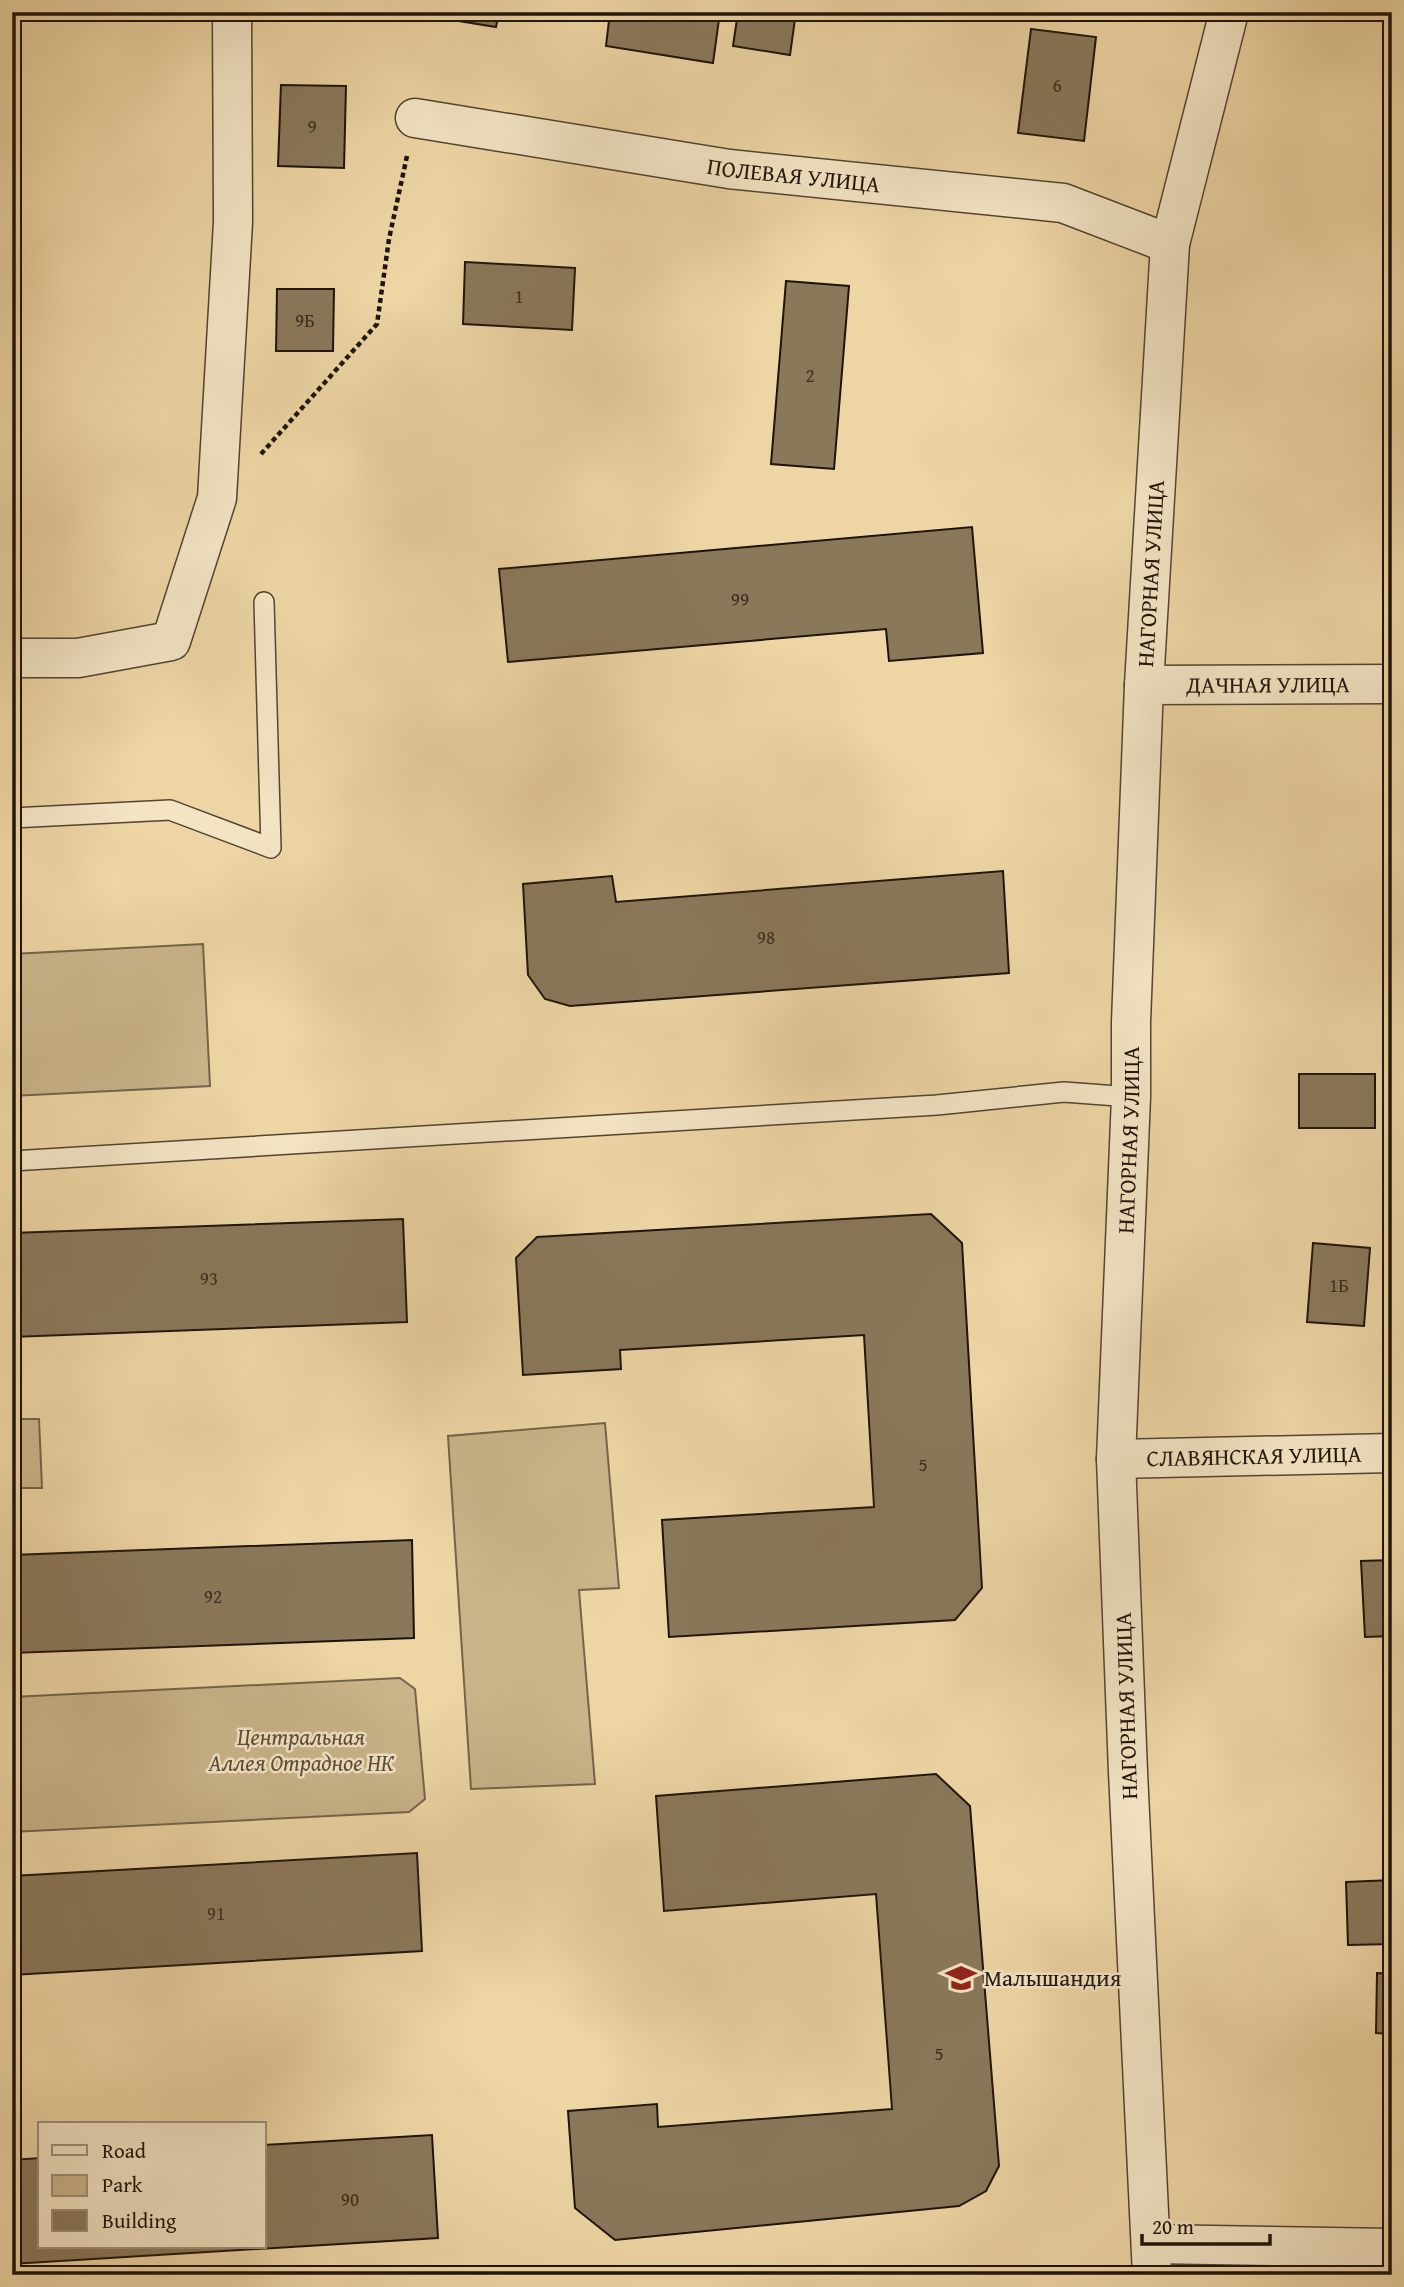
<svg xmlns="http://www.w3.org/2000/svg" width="1404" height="2287" font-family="'Gentium Book Plus',serif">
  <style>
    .green { fill: #cab48a; stroke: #74644b; stroke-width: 2 }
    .building { fill: #8a785b; stroke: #1f140c; stroke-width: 2 }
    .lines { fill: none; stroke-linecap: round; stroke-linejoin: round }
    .service-casing { stroke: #524432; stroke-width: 22 }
    .minor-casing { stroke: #524432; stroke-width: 41 }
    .path { stroke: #1f140c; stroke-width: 4.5; stroke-dasharray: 5 3.5; stroke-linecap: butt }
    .service { stroke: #f3e4c4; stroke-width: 19 }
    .minor { stroke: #f3e4c4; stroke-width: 38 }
    .labels { text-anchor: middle; stroke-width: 5; stroke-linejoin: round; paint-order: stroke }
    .number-label { font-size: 19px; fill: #3a2d20 }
    .street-label { font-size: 23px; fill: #1f140c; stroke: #f3e4c4 }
    .park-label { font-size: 23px; font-style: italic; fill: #5b4c38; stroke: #f3e4c4 }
    .poi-label { font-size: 23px; fill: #1f140c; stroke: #f3e4c4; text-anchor: start }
  </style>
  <rect width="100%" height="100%" fill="#edd5a4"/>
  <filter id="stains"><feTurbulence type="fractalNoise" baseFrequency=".00286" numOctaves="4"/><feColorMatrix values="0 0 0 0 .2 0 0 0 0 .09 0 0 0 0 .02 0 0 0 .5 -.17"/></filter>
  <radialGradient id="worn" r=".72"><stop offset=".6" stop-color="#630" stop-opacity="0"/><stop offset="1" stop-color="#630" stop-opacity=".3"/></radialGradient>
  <path class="green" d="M203 944 210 1086 12 1096V954Z
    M39 1419 42 1488H12V1419Z
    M605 1423 619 1588 579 1590 595 1784 471 1789 448 1436Z
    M400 1678 415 1689 425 1799 409 1812 12 1832V1697Z"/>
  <path class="building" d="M403 12H499L496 27Z
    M610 12H720L713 63 606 46Z
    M738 12H796L790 55 733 46Z
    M1031 29 1096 37 1084 141 1018 133Z
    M281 85 346 86 344 168 278 166Z
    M465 262 575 268 572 330 463 324Z
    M786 281 849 286 834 469 771 464Z
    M277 289H334L333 351H276Z
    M972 527 983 653 889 661 886 629 508 662 499 569Z
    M1386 774H1392V852H1389Z
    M1003 871 1009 973 570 1006 545 999 528 975 523 884 612 876 616 902Z
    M1299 1074H1375V1128H1299Z
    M931 1214 962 1243 982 1588 955 1620 669 1637 662 1520 874 1507 864 1335 620 1350 621 1369 523 1375 516 1258 537 1237Z
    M403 1219 407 1322 12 1337V1233Z
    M1313 1243 1370 1248 1364 1326 1307 1322Z
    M412 1540 414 1638 12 1653V1555Z
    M1392 1560V1636L1365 1637 1361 1561Z
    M936 1774 970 1806 999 2166 986 2191 959 2206 615 2240 575 2208 568 2111 657 2104 658 2127 892 2109 876 1894 664 1911 656 1796Z
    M417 1853 422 1951 12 1975V1876Z
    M1392 1880V1944L1348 1945 1346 1882Z
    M1377 1973 1392 1974V2034L1376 2033Z
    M432 2135 438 2238 12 2264V2160L40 2158V2247H264V2145Z"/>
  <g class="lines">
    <g class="service-casing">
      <path id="service" d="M12 818 170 810 271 848 264 602
        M12 1161 937 1105 1064 1092 1131 1097"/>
    </g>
    <g class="minor-casing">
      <g id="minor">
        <path id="s1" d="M415 118 729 169 1063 203 1170 244"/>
        <path d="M12 658H78L171 641 217 498 233 222 232 12"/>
        <path id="s2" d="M1144 685 1392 684"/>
        <path id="s3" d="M1116 1459 1392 1453"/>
        <path d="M1151 2244 1392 2248"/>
        <path id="s4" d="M1152 2275 1128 1772 1116 1459 1131 1097V1022L1144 685 1170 244 1229 12"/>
      </g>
    </g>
    <path class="path" d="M261 454 377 324 389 239 407 156"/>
    <use href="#service" class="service"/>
    <use href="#minor" class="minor"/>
  </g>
  <defs>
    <g id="school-bare" transform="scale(2.415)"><path d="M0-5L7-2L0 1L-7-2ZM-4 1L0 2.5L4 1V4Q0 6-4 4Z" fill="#8f2418" stroke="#f3e4c4" stroke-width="2.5" paint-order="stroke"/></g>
  </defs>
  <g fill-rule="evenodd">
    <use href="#school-bare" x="961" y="1978"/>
  </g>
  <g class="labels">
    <g class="number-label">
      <text x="1057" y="92">6</text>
      <text x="312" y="133">9</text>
      <text x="519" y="303">1</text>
      <text x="305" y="327">9Б</text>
      <text x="810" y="382">2</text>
      <text x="740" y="606">99</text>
      <text x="766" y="944">98</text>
      <text x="209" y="1285">93</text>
      <text x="1339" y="1292">1Б</text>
      <text x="923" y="1471">5</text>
      <text x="213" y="1603">92</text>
      <text x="216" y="1920">91</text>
      <text x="939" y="2060">5</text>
      <text x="350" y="2206">90</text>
    </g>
    <g class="street-label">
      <text dy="8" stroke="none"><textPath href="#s1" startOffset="383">ПОЛЕВАЯ УЛИЦА</textPath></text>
      <text dy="8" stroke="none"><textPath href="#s4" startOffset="1703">НАГОРНАЯ УЛИЦА</textPath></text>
      <text dy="8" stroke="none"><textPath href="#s2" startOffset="124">ДАЧНАЯ УЛИЦА</textPath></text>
      <text dy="8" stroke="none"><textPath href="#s4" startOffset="1136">НАГОРНАЯ УЛИЦА</textPath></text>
      <text dy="8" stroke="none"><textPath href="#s3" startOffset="138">СЛАВЯНСКАЯ УЛИЦА</textPath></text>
      <text transform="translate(1126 1706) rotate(-92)" y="8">НАГОРНАЯ УЛИЦА</text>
    </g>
    <g class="park-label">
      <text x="301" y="1745">Центральная<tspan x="301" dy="26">Аллея Отрадное НК</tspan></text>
    </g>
    <g class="poi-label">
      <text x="984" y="1986">Малышандия</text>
    </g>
  </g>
  <rect width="1404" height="2287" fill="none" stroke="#edd5a4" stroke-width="42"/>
  <rect x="14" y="14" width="1376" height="2259" fill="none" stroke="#1f140c" stroke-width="3.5"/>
  <rect x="21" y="21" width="1362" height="2245" fill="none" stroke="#1f140c" stroke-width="2"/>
  <rect x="38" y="2122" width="228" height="126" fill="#f3e4c4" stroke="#9e917a" stroke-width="2"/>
  <rect x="52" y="2145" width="35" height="10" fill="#f3e4c4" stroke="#9e917a" stroke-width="2"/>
  <text x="102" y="2158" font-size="21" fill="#1f140c">Road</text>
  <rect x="52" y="2175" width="35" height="21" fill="#cab48a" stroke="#9e917a" stroke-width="2"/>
  <text x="102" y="2192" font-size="21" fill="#1f140c">Park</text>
  <rect x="52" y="2210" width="35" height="21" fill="#8a785b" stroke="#9e917a" stroke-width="2"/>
  <text x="102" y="2228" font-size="21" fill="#1f140c">Building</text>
  <path d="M1142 2234v10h128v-10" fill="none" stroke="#1f140c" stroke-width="3.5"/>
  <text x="1152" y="2234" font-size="21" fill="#1f140c" stroke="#f3e4c4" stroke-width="5" paint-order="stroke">20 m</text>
  <rect width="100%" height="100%" filter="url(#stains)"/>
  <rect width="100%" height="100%" fill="url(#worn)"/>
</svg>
